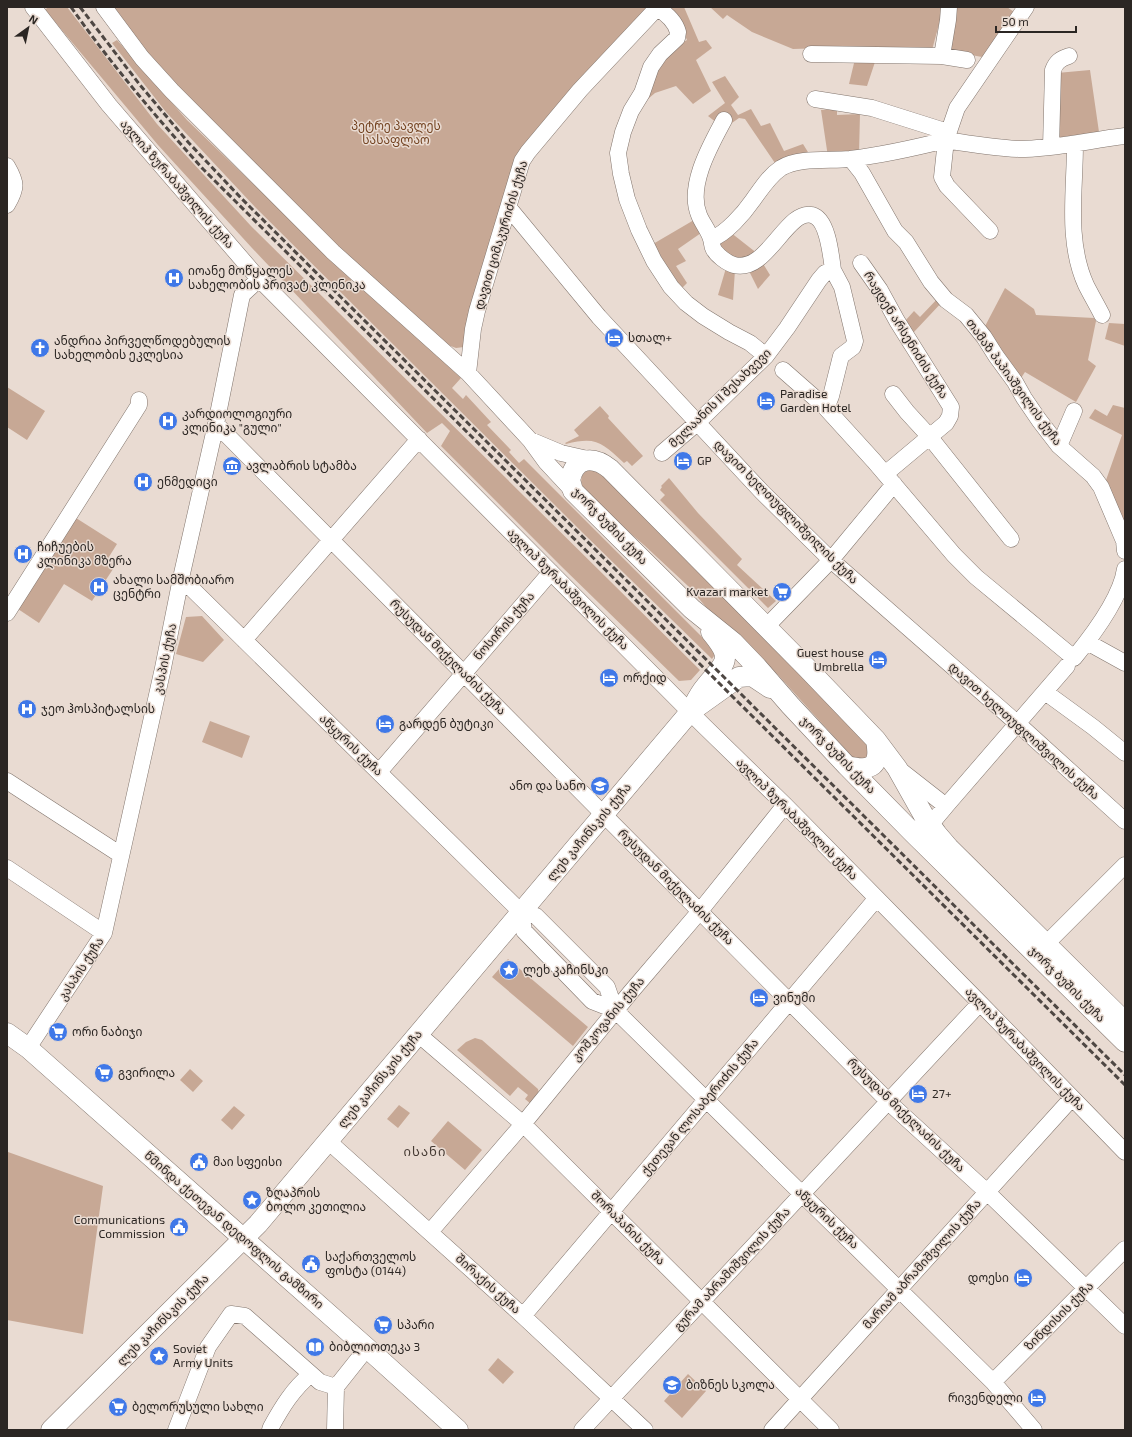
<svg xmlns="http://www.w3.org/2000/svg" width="1132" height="1437" font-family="'Exo 2','Noto Sans Georgian',sans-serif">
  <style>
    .green { fill: #c7a895 }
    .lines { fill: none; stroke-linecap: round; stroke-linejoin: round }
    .minor-casing { stroke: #82756d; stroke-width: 17 }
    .major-casing { stroke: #82756d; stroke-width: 21 }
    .minor { stroke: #fff; stroke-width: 16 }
    .major { stroke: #fff; stroke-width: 20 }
    .rail { stroke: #4e4743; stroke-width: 3; stroke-dasharray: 6 3; stroke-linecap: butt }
    .labels { text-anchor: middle; stroke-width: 3; stroke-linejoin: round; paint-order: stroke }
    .park-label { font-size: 12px; fill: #744422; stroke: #e9dbd2 }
    .street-label { font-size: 12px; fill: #2b2623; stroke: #e9dbd2 }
    .poi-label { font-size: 12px; fill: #2b2623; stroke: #e9dbd2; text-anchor: start }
    .neighbourhood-label { font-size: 13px; letter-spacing: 1px; fill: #463b34; stroke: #e9dbd2 }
  </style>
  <rect width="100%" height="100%" fill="#e9dbd2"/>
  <path class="green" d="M48 7H67L157 124 251 226 700 670 691 680 679 681 562 567 441 446 450 431 442 423 427 433 252 248 158 145 45 10Z
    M114 7H653L540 130 464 347 456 348 448 345 299 214 170 83Z
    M667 7H684L699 42 706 40 712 48 696 60 711 91 693 104 676 86 655 93 642 104 649 83 675 47 687 40 676 16Z
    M710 7H942V13L932 50 824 48 793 49 752 32 727 15 723 19Z
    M954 7H1007L1014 12 988 58 948 51Z
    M117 40 187 120 341 269 351 279 352 288 362 286 461 378 452 388 463 399 466 395 491 422 487 425 511 450 509 452 519 463 524 459 704 639 716 653 712 659 586 536 255 207 166 112 112 43Z
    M855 59H876L867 86 849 84Z
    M1090 70 1099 132 1055 138 1057 73Z
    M725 76 739 97 731 105 738 115 751 109 761 126 770 123 784 151 803 144 811 157 777 166 745 119 739 118 722 130 717 123 708 116 725 103 712 82Z
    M837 109V115L860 114 859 154 828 157 821 110Z
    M694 220 701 233 678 249 686 261 676 266 687 283 681 289 653 244Z
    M730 232 758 254 740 263 718 249 721 238Z
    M762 262 770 275 758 289 748 269Z
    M726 268 735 270 733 300 718 295Z
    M1005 288 1034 309 1036 315 1094 318 1096 321 1088 360 1096 366 1076 402 1025 372 1021 378 982 332Z
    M940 296 944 300 913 333 905 321 914 311 920 317Z
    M1109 323 1125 324V346L1105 339Z
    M7 387 45 411 27 440 7 427Z
    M1113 405 1125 408 1124 502 1125 542 1105 483 1122 435 1089 418 1095 409 1107 416Z
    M600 406 609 416 608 418 643 456 632 466 627 461 624 463C602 443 597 436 566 444L565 443 579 436 574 430Z
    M595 468 867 738 870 758 856 761 778 675 706 607 688 586 644 545 623 527 583 488C578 477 584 470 595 468Z
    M669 478 698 513 742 559 737 565 776 601 768 608 660 500 665 495 660 490 662 487 661 486Z
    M76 518 117 544 107 560 115 566 92 601 64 584 39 623 18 609Z
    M202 616 224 640 203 662 176 654 186 617Z
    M210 721 250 736 242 758 202 742Z
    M508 959 588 1027 573 1046 492 977Z
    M475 1038 482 1040 538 1089 539 1094 531 1104 525 1099 528 1095 518 1087 510 1096 457 1050 466 1042Z
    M190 1069 203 1081 193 1092 180 1080Z
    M399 1105 410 1113 398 1128 387 1119Z
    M234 1106 245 1115 232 1130 221 1120Z
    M448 1121 482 1150 465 1170 431 1141Z
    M8 1152 103 1186 83 1334 7 1320V1166Z
    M498 1358 514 1372 503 1384 488 1370Z
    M688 1374 706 1391 682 1418 664 1401Z"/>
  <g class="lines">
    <g class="minor-casing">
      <path id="minor" d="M33 7 109 105 259 279 690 712 704 726 785 805 980 1003 1125 1152
        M104 7 142 58 172 91 333 252 468 373 530 440 546 462 573 491
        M657 8C667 14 675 21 678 32L677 38 660 54 651 67 642 93 631 111 623 132 618 153 621 174 627 199 639 230 654 261 671 287 686 303 703 316 729 332 750 343 766 356
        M811 54 942 56 967 60
        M942 56 948 20 949 7
        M815 99 872 108 948 132
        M1075 144C1075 191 1066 241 1086 285 1091 295 1097 305 1102 315
        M1051 147 1053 70C1056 62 1060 59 1069 56
        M851 159 862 173 895 231 906 242 931 282 946 300 966 315 984 337 996 356 1015 382 1024 398 1039 420 1059 446 1093 476 1101 487 1124 541 1125 551
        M7 166C17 183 17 188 7 205
        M509 208 599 317 762 492 831 560 1018 724 1125 821
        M990 231 947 186 942 177 946 140C970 144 994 148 1019 149 1055 149 1090 140 1125 136
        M711 239C726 234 744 213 753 200 761 189 769 176 781 168 799 157 829 161 850 159 882 155 914 148 946 140L957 108 1026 7
        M861 263 880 290 897 321 951 407 950 416 946 423 885 474
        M783 370 824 406 874 461 954 555 976 577 1074 658C1092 636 1121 597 1125 569
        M468 373 473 329 477 311 522 161 528 152 580 90 658 7
        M893 394 907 412 929 436 1011 539
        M824 406 829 401 831 396 841 356 853 347 855 341 842 287 833 270
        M216 424 895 1108 987 1192 1125 1326
        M530 440 561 453 592 460
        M1059 446 1074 411
        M662 453 697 423 766 356 787 328 819 280 825 273 833 270C831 256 828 219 812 215 786 209 767 274 734 265 727 263 716 255 713 248 712 246 712 242 711 239 709 231 702 223 699 215 687 186 710 146 724 120
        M181 578 521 912 536 916 607 987 615 1010
        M7 613 139 405V400
        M766 627 831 560 894 484
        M244 640 419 439
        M1087 642 1125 663
        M1045 692 1093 727 1125 753
        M900 770 946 806 930 825
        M379 772 551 572
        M7 781 121 855
        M946 806 1067 666
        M7 868 104 933
        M521 912 524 931 592 1001 615 1010 993 1382 1034 1430
        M1046 944 1125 865
        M418 1034 523 1124 831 1430
        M28 1048 104 933 163 668 181 578 216 424 242 295 259 279
        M328 1141 523 1316 645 1430
        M430 1232 523 1124 630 993 700 911 785 805
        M523 1316 876 899
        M993 1382 1125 1249
        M176 1430 208 1347 231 1314 245 1316 320 1382 336 1387
        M270 1430 271 1427C282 1407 293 1389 311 1374
        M335 1430 336 1387 367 1348
        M582 1430 980 1003
        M772 1430 1072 1098"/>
    </g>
    <g class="major-casing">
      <path id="major" d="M697 707 739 677 752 676 770 688
        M847 766C872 772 881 766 876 740
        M1125 1022 949 848 937 834 924 816 897 768 876 740 806 667 610 469C594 456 575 456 570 480L573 491 692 609 733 642 757 667 790 705 847 766 913 833 1125 1042
        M7 1033 28 1048 367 1348 458 1430
        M51 1430 258 1224 690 712C695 703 699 694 705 687 725 662 735 661 711 632"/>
    </g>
    <use href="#minor" class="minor"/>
    <use href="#major" class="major"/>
    <path class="rail" d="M71 7C111 64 156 117 203 169L738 702 1125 1085
      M80 7 140 85 188 142 241 198 1125 1075"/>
  </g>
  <defs>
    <g id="hospital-disc" transform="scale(1)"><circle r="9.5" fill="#3f78e8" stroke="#e9dbd2"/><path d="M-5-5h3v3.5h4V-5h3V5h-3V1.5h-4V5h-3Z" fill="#fff"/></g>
    <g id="hotel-disc" transform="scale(1)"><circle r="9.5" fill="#3f78e8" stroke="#e9dbd2"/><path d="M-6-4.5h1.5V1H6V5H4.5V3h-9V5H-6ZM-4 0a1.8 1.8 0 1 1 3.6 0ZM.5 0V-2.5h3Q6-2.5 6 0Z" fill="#fff"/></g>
    <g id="church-disc" transform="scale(1)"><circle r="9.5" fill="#3f78e8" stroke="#e9dbd2"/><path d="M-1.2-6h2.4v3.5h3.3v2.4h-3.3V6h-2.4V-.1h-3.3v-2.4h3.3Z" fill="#fff"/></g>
    <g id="museum-disc" transform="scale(1)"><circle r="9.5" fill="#3f78e8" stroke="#e9dbd2"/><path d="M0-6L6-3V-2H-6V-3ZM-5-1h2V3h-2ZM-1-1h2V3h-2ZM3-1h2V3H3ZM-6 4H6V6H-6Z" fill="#fff"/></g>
    <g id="supermarket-disc" transform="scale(1)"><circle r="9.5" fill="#3f78e8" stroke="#e9dbd2"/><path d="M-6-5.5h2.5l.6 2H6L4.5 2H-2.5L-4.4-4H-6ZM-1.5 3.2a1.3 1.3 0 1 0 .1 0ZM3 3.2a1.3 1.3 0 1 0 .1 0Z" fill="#fff"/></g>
    <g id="school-disc" transform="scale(1)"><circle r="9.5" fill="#3f78e8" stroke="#e9dbd2"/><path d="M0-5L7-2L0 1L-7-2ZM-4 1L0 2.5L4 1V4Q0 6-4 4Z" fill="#fff"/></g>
    <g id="sight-disc" transform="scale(1)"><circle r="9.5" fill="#3f78e8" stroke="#e9dbd2"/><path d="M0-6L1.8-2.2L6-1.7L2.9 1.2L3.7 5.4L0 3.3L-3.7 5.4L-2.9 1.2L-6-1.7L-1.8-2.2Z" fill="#fff"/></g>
    <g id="civic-disc" transform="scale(1)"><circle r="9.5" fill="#3f78e8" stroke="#e9dbd2"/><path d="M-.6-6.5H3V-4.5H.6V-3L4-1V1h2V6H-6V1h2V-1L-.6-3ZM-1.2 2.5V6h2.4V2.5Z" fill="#fff"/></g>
    <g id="library-disc" transform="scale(1)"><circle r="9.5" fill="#3f78e8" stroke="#e9dbd2"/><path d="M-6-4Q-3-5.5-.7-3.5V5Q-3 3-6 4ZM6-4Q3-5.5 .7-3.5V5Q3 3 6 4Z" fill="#fff"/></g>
  </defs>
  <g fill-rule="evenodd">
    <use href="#hospital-disc" x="174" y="278"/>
    <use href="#hotel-disc" x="614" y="338"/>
    <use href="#church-disc" x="40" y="348"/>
    <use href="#hotel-disc" x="766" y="401"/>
    <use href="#hospital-disc" x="168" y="421"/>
    <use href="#hotel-disc" x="683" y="461"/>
    <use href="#museum-disc" x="232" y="466"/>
    <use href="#hospital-disc" x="143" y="482"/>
    <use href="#hospital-disc" x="23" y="554"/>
    <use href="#hospital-disc" x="99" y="587"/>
    <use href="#supermarket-disc" x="782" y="592"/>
    <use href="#hotel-disc" x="878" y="660"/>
    <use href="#hotel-disc" x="609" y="678"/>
    <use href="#hospital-disc" x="27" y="709"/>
    <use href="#hotel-disc" x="385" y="724"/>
    <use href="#school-disc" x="600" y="786"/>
    <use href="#sight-disc" x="509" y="970"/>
    <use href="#hotel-disc" x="759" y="998"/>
    <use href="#supermarket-disc" x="58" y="1032"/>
    <use href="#supermarket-disc" x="104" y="1073"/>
    <use href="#hotel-disc" x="918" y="1094"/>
    <use href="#civic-disc" x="199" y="1162"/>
    <use href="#sight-disc" x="252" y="1200"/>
    <use href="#civic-disc" x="179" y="1227"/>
    <use href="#civic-disc" x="311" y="1264"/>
    <use href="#hotel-disc" x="1023" y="1278"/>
    <use href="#supermarket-disc" x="383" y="1325"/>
    <use href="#library-disc" x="315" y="1347"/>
    <use href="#sight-disc" x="159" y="1356"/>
    <use href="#school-disc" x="672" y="1385"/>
    <use href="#hotel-disc" x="1037" y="1398"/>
    <use href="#supermarket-disc" x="118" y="1407"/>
  </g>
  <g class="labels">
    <g class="park-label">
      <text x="396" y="130">პეტრე პავლეს<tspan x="396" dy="14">სასაფლაო</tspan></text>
    </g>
    <g class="street-label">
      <text transform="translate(177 184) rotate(49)" y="4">ავლიპ ზურაბაშვილის ქუჩა</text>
      <text transform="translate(501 235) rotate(-73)" y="4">დავით ციმაკურიძის ქუჩა</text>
      <text transform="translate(906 335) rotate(58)" y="4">რაჟდენ არსენიძის ქუჩა</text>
      <text transform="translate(1014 382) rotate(54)" y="4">თამაზ პაპიაშვილის ქუჩა</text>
      <text transform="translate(720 398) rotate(-44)" y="4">მელაანის II შესახვევი</text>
      <text transform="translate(786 512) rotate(45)" y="4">დავით ხელთუფლიშვილის ქუჩა</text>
      <text transform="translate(610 526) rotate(46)" y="4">ჯორჯ ბუშის ქუჩა</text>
      <text transform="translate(568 589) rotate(45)" y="4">ავლიპ ზურაბაშვილის ქუჩა</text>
      <text transform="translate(504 626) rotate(-49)" y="4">ნოსირის ქუჩა</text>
      <text transform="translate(448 657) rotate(45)" y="4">რუსუდან მიქელაძის ქუჩა</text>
      <text transform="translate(165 659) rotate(-78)" y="4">კასპის ქუჩა</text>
      <text transform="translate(1024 731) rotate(42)" y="4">დავით ხელთუფლიშვილის ქუჩა</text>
      <text transform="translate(351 745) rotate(44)" y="4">აწყურის ქუჩა</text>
      <text transform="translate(838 755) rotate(46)" y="4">ჯორჯ ბუშის ქუჩა</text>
      <text transform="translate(797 819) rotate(45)" y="4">ავლიპ ზურაბაშვილის ქუჩა</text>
      <text transform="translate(589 832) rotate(-50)" y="4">ლეხ კაჩინსკის ქუჩა</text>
      <text transform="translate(676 887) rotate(45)" y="4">რუსუდან მიქელაძის ქუჩა</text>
      <text transform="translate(81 969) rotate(-57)" y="4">კასპის ქუჩა</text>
      <text transform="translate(1067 984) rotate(45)" y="4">ჯორჯ ბუშის ქუჩა</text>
      <text transform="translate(608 1019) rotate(-50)" y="4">კოშკოვანის ქუჩა</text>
      <text transform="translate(1025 1049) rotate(46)" y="4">ავლიპ ზურაბაშვილის ქუჩა</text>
      <text transform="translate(380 1079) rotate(-50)" y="4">ლეხ კაჩინსკის ქუჩა</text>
      <text transform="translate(700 1107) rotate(-50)" y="4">ქეთევან ლოსაბერიძის ქუჩა</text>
      <text transform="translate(906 1115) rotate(44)" y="4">რუსუდან მიქელაძის ქუჩა</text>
      <text transform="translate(827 1218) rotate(44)" y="4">აწყურის ქუჩა</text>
      <text transform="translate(628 1228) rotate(45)" y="4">შორაპანის ქუჩა</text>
      <text transform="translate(234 1230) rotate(41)" y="4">წმინდა ქეთევან დედოფლის გამზირი</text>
      <text transform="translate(922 1264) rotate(-48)" y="4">მარიამ აბრამიშვილის ქუჩა</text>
      <text transform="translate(732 1269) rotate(-47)" y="4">გურამ აბრამიშვილის ქუჩა</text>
      <text transform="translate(488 1284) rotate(42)" y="4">შირაქის ქუჩა</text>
      <text transform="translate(1059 1316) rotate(-45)" y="4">ზინდისის ქუჩა</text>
      <text transform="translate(163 1320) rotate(-45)" y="4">ლეხ კაჩინსკის ქუჩა</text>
    </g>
    <g class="poi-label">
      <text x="188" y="275">იოანე მოწყალეს<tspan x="188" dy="14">სახელობის პრივატ კლინიკა</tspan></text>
      <text x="628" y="342">სთალ+</text>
      <text x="54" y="345">ანდრია პირველწოდებულის<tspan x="54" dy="14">სახელობის ეკლესია</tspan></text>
      <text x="780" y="398">Paradise<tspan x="780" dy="14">Garden Hotel</tspan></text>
      <text x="182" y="418">კარდიოლოგიური<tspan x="182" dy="14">კლინიკა "გული"</tspan></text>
      <text x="697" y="465">GP</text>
      <text x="246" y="470">ავლაბრის სტამბა</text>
      <text x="157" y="486">ენმედიცი</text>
      <text x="37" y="551">ჩიჩუების<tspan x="37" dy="14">კლინიკა მზერა</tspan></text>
      <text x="113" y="584">ახალი სამშობიარო<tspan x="113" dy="14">ცენტრი</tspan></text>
      <text x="768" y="596" text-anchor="end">Kvazari market</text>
      <text x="864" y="657" text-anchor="end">Guest house<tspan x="864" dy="14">Umbrella</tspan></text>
      <text x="623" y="682">ორქიდ</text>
      <text x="41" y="713">ჯეო ჰოსპიტალსის</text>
      <text x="399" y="728">გარდენ ბუტიკი</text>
      <text x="586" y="790" text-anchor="end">ანო და სანო</text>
      <text x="523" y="974">ლეხ კაჩინსკი</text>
      <text x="773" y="1002">ვინუმი</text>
      <text x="72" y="1036">ორი ნაბიჯი</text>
      <text x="118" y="1077">გვირილა</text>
      <text x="932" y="1098">27+</text>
      <text x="213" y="1166">მაი სფეისი</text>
      <text x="266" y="1197">ზღაპრის<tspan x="266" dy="14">ბოლო კეთილია</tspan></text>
      <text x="165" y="1224" text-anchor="end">Communications<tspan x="165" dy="14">Commission</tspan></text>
      <text x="325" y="1261">საქართველოს<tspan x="325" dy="14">ფოსტა (0144)</tspan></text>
      <text x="1009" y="1282" text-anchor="end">დოესი</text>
      <text x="397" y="1329">სპარი</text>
      <text x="329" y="1351">ბიბლიოთეკა 3</text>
      <text x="173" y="1353">Soviet<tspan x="173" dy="14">Army Units</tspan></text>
      <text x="686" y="1389">ბიზნეს სკოლა</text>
      <text x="1023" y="1402" text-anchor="end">რივენდელი</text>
      <text x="132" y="1411">ბელორუსული სახლი</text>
    </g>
    <g class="neighbourhood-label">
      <text x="425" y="1156">ისანი</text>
    </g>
  </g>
  <rect width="1132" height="1437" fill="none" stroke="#2b2623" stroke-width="16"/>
  <g transform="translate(28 28) rotate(33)" stroke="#e9dbd2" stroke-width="3" paint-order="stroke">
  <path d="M0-3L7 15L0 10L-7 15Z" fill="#2b2623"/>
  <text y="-6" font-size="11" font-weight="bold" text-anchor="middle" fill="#2b2623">N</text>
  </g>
  <path d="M996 26v6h80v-6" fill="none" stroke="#2b2623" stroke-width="2"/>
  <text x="1002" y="26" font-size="12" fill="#2b2623" stroke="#e9dbd2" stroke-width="3" paint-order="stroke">50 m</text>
</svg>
